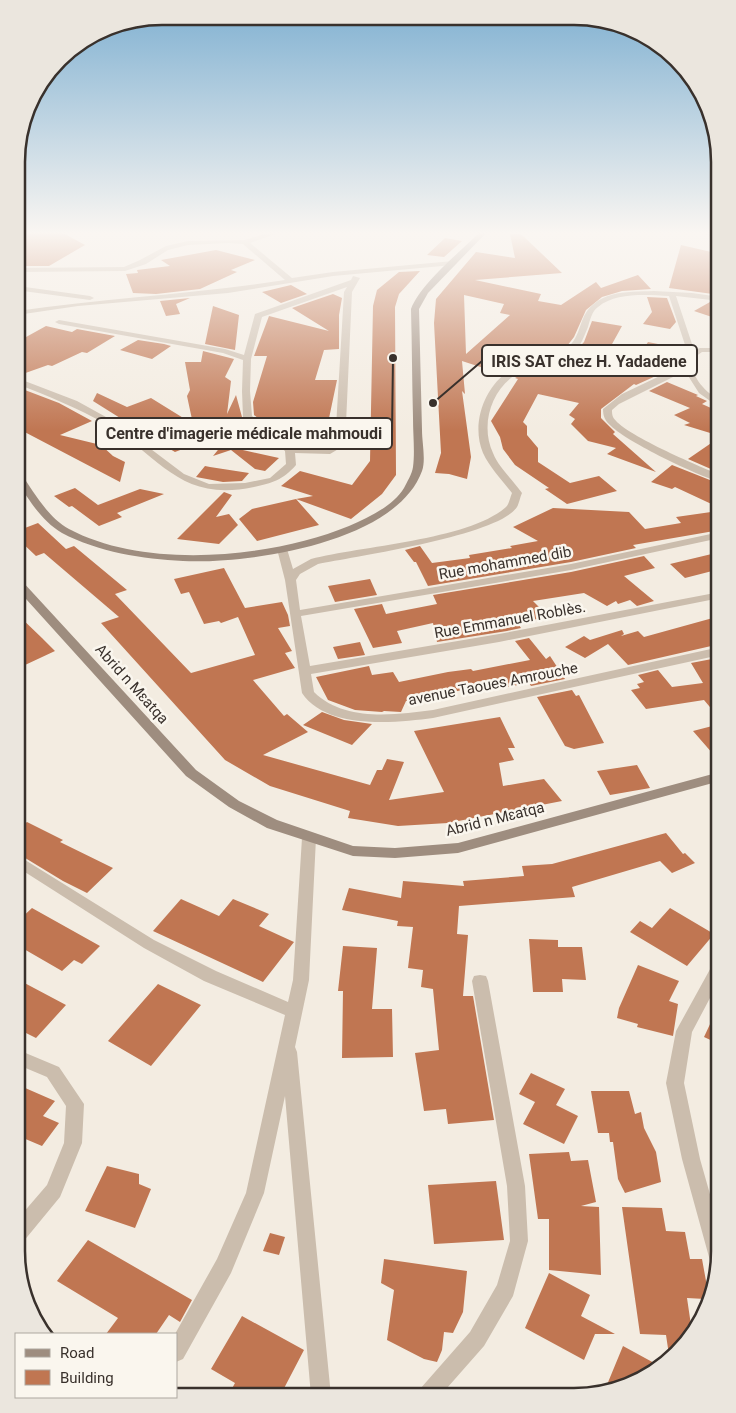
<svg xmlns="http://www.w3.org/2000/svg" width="736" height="1413" font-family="Roboto,sans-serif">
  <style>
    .building { fill: #c07652; fill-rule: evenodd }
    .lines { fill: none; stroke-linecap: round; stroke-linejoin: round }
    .street { fill: #cbbdad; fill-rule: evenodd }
    .secondary { fill: #9e8d7f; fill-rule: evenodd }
    .labels { text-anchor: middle; stroke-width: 5; stroke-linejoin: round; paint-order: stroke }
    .street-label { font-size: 15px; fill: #39312c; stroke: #faf6ee }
    .rim { fill: none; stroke: #39312c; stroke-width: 2.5 }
    .leader { fill: none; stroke: #39312c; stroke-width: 2 }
    .callout-dot { fill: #39312c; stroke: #faf6ee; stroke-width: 2 }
    .callout { fill: #faf6ee; stroke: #39312c; stroke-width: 2 }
    .callout-label { font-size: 16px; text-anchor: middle; font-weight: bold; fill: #39312c }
  </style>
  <rect width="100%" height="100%" fill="#f3ece1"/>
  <path class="building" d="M17 233H63L85 245 49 266H26L17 257Z
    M510 234H521L562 273 475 280 541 294 538 301 561 305 596 282 601 288 638 275 651 289 622 291 602 297 586 310 574 337 567 346 555 352 514 365 502 374 462 361 465 394 462 391 471 457 467 479 449 474 435 473 441 453 434 323 436 299 476 252 515 258ZM464 295 504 304 500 313 510 315 466 354Z
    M445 238 462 241 444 257 427 255Z
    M681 245 720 254V295L669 288Z
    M216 250 255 260 231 270 237 272 200 289 156 294 133 293 126 274 138 273 137 270 170 266 161 260Z
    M420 271 399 294 395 307 396 475 382 494 351 519 296 499 313 496 281 486 300 471 352 485 370 461 373 306 377 290 399 272Z
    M291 285 307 294 281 303 262 292Z
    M333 294 342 298 339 315V349L324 350 315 380H337L328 423H333L332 440H296L298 420H273L263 422 254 415 253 402 267 356H254L269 316 329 331 292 308Z
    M647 297 667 298 676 322 670 329 643 324 652 312Z
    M190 298 176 304 180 314 166 316 160 301Z
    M710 302 720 303V312L712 317 694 311Z
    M213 306 239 315 235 350 205 344Z
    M592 321 622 326 601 364 628 372 648 342 673 347 670 352 679 354 669 370 636 385 634 384 601 409V418L615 432 613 434 656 472 607 454 616 448 588 441 571 424 575 419 569 415 579 403 538 394 523 422 527 426V435L538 448V462L570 483 599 476 617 491 567 504 545 489 549 488 515 465 503 449 500 437 491 421 518 379 515 378 529 370 573 354 584 342Z
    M46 326 72 332 77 329 115 336 87 353 82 352 52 366 48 365 17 376V342Z
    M138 340 164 344 171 346 152 359 120 350Z
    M203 351 234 359 225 377 231 381 227 414 236 395 245 428 246 422 252 426 245 429 248 443 234 448 279 458 265 471 255 469 231 450 213 456 235 429 175 452 163 445 157 447 138 435 144 433 93 401 97 393 127 407 151 398 193 424 187 396 190 390 185 362H201Z
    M667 382 698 395 696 396 707 401 702 404 720 412V436L684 425 690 423 674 415 690 408 649 391Z
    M17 387 59 403 92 421 60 435 101 445 113 456 125 462 120 482 17 428Z
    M720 437V473L688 459Z
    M672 465 720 484V508L675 487 672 489 651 482Z
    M205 466 210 467 249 473 242 481 223 482 196 477Z
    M75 488 98 505 140 489 164 494 117 513 122 517 99 526 72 506 69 507 54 496Z
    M224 492 232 495 216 517 229 514 238 525 219 544 177 539Z
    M296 499 319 525 257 541 239 519 252 509Z
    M553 508 629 512 645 529 681 523 676 517 711 512 720 518V530L633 545 636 548 571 562 428 586 416 562H414L405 550 420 546 432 563 470 558 469 555 512 548 510 546 538 541 513 527Z
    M38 523 66 549 74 546 127 590 115 594 191 673 255 655 238 617 221 623 219 621 204 624 189 592 181 594 174 579 224 568 245 608 282 602 288 615 290 626 278 628 292 651 285 653 295 668 253 680 284 716 287 714 308 732 263 755 370 785 377 770H382L387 759 404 762 389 800 444 792 414 731 500 717 515 748H508L514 760 499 763 503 786 544 779 562 801 448 823 398 826 348 818 350 811 270 786 225 760 101 623 119 617 44 553 36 556 17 538V531Z
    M720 552V569L685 578 670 564Z
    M644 556 655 568 624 576 654 601 637 606 630 600 618 604 616 601 607 606 584 593 533 601 548 616 518 624 521 628 507 631 437 642 433 623 397 631 402 643 373 648 354 609 382 604 386 614 437 604 433 595 571 572Z
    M370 579 377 595 335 602 328 586Z
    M17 614 42 638 55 651 25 665 17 656Z
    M720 616V644L628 665 608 644 585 658 565 647 584 636 590 640 622 630 624 634 621 636 638 631 644 637Z
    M529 638 546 659 550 656 565 679 531 686 529 683 507 687 504 682 406 701 401 712 384 711 382 712 355 710 328 700 316 677 369 666 372 675 393 672 399 682 448 672 471 669 473 671 530 660 515 641Z
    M360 642 365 655 338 659 333 647Z
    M712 659 720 671V719L704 700 646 709 631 690 640 688 637 684 644 682 638 675 658 670 672 687 703 683 691 663Z
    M572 690 576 696 579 695 604 743 574 749 565 746 537 697Z
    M322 712 344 720 372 724 352 745 303 725Z
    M720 724V762L693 731Z
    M637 765 650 788 610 795 597 771Z
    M27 822 63 840 60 842 113 868 87 893 63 881 17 853V830Z
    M666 833 683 854 685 853 695 863 672 873 660 861 572 887 575 897 459 906 457 934 468 935 463 996H473L494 1120 448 1124 446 1109 424 1111 415 1053 439 1050 433 989 421 987 423 970 408 968 413 927 397 926 398 921 342 910 349 888 401 898 403 881 464 886 463 881 524 876 522 866 552 864Z
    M181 899 219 916 233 899 269 914 259 926 294 942 263 982 153 931Z
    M32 908 100 946 82 964 74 960 62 971 17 945V922Z
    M670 908 714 934 687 966 630 932 640 921 652 928Z
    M529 939 558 940V947H582L586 980 562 979 563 992H533Z
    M343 946 377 948 372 1009H392L393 1057 342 1058 343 991H338Z
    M638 965 679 981 669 1001 678 1004 673 1036 637 1027 638 1024 617 1018 619 1008Z
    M17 979 66 1005 36 1038 16 1028Z
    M158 984 201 1005 151 1066 108 1041Z
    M719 1005V1044L704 1037Z
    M531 1073 565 1089 556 1105 578 1116 564 1144 523 1124 535 1102 519 1094Z
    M16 1084 55 1101 43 1116 59 1123 42 1146 16 1135Z
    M591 1091H629L635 1114 641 1112 644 1128 656 1152 661 1182 625 1193 618 1179 613 1142H610L609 1133H598Z
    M569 1152 571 1161 588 1160 596 1202 581 1206 599 1207 601 1275 549 1270V1219H538L529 1154Z
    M107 1166 139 1174V1184L151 1189 135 1228 85 1211Z
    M496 1181 504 1240 434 1244 428 1185Z
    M622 1207 662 1208 666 1231 685 1232 690 1259H702L708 1292 705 1299 687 1298 692 1332 689 1340 669 1355 666 1335 640 1334Z
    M270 1233 285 1237 279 1255 263 1251Z
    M88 1240 192 1300 180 1322 169 1315 156 1334H106L118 1318 57 1281Z
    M384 1259 467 1271 463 1312 453 1333 444 1332 442 1350 437 1362 424 1359 387 1340 394 1290 381 1283Z
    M549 1273 590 1295 581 1316 615 1334H595L584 1360 525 1328Z
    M242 1316 304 1350 280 1396H228L235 1383 211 1369Z
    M623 1346 656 1364 620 1389 604 1392Z"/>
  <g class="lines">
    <path class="street" d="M267 233H278L250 243 292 278 333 272 453 261 457 263 453 265 333 276 228 293 78 306 17 315V311C106 298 196 294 285 280L243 244 228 243 188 245 168 250 146 264 125 271 17 272V268L124 267 140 260 166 246 188 241 245 240Z
      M703 233 720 235V239L704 234Z
      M353 276 360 278 352 292 345 445 330 454 295 453 296 465C283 480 272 483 254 487 180 503 161 457 107 425 78 408 48 396 17 384V378L77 401 115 422 184 474 209 484 245 483 270 478 286 464 285 451 243 417 242 391 243 360 223 353 59 324 55 322 59 320 225 349 244 355 255 314 351 280ZM347 287 344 292 335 444 328 448 292 447 252 416 250 391 251 359 262 317Z
      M17 284 25 287 90 296 94 298 90 300 23 291 17 289Z
      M654 291 692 293 720 297V301L676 296 694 350 700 348H720V352H702L692 359C691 378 705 391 720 401V408L699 393 685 371 619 404 612 410C612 412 612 415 613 417 622 434 699 466 720 475V482C696 475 629 443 611 426 605 421 603 416 603 409L622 394 683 365 684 358 688 354 669 296C647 295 616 292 598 307 592 311 590 320 588 327 584 336 581 347 572 353 557 362 537 362 522 371 493 385 479 423 493 453 499 468 513 480 522 493 520 497 519 504 517 507 498 536 356 556 318 564L300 574 296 580 300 610 571 564 720 532V538L571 570 301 616 310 666 499 634 720 592V598L499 642 311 674 314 692C344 722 395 715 433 710L720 647V655L433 718C395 723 327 730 302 693L285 580 277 549 278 547H286L287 549 293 569 311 559C361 546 469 540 506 507 509 504 510 498 512 493 502 480 490 468 483 453 470 422 486 382 515 367 531 359 554 359 568 347 576 341 579 329 582 321 594 290 626 292 654 291Z
      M309 833 314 834 316 838 309 980 295 1047 297 1052 331 1396H311L285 1096 264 1193 231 1273 183 1359 176 1362 175 1334 217 1259 246 1193 285 1015 204 981 144 948 17 867V855L154 940 216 971 288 1002 293 980 302 838 304 834Z
      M720 960 719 981 692 1032 684 1083 700 1159 719 1226V1261L717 1266 712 1264 709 1257 682 1159 666 1083 676 1031 714 962Z
      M480 975 486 976 488 981 525 1186 528 1241 513 1296 484 1346 440 1396H417L420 1389 470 1332 497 1285 510 1241 507 1186 472 981 474 976Z
      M16 1049 59 1067 84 1104 82 1143 60 1197 23 1242 16 1245V1221L47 1185 64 1143 66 1106 47 1077 16 1064Z"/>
    <path class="secondary" d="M479 233H486L428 293 419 309C420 349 421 390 422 430 422 442 426 460 422 471 396 543 249 564 183 561 143 559 98 552 62 533 50 526 40 515 32 504 25 493 17 485 17 471L20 472C34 492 47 517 69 529 146 570 271 558 349 526 368 518 393 506 404 488 407 482 412 474 413 467 415 452 413 434 413 418 412 382 412 345 411 309 421 283 459 253 479 233Z
      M17 579 21 580 196 770 239 801 277 820 353 846 395 848 458 843 720 772V781L458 853 395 858 353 856 267 828 229 807 186 776 17 589Z"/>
  </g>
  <linearGradient id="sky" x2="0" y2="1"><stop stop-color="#7fb0d1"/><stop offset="0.54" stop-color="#faf6f2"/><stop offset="1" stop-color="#faf6f2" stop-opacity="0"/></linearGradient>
  <rect width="736" height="431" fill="url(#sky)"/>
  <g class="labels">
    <g class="street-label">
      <text transform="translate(505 563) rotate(-10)" y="5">Rue mohammed dib</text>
      <text transform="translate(510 620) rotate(-10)" y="5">Rue Emmanuel Roblès.</text>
      <text transform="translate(132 684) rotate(48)" y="5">Abrid n Mɛatqa</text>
      <text transform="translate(493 684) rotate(-11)" y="5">avenue Taoues Amrouche</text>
      <text transform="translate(495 819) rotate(-14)" y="5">Abrid n Mɛatqa</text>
    </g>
  </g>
  <path d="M0 0H736V1413H0ZM162 25H574A137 137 0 0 1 711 162V1251A137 137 0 0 1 574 1388H162A137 137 0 0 1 25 1251V162A137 137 0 0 1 162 25Z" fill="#ebe6de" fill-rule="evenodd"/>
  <path class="rim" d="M162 25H574A137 137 0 0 1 711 162V1251A137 137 0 0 1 574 1388H162A137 137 0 0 1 25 1251V162A137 137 0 0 1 162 25Z"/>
  <path class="leader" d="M433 403L482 361M393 358L392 434"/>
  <g class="callout-dot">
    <circle cx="433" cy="403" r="5"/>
    <circle cx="393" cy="358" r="5"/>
  </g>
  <g class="callout">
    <rect x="482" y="345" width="215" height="31" rx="5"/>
    <rect x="96" y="418" width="296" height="31" rx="5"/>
  </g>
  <g class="callout-label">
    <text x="589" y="367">IRIS SAT chez H. Yadadene</text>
    <text x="244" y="439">Centre d'imagerie médicale mahmoudi</text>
  </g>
  <rect x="15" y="1333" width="162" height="65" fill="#faf6ee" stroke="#ada7a0"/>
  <rect x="25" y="1349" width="25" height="8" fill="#9e8d7f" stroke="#ada7a0"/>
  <text x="60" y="1358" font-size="15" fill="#39312c">Road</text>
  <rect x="25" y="1370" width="25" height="15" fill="#c07652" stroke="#ada7a0"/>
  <text x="60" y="1383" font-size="15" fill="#39312c">Building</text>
</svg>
